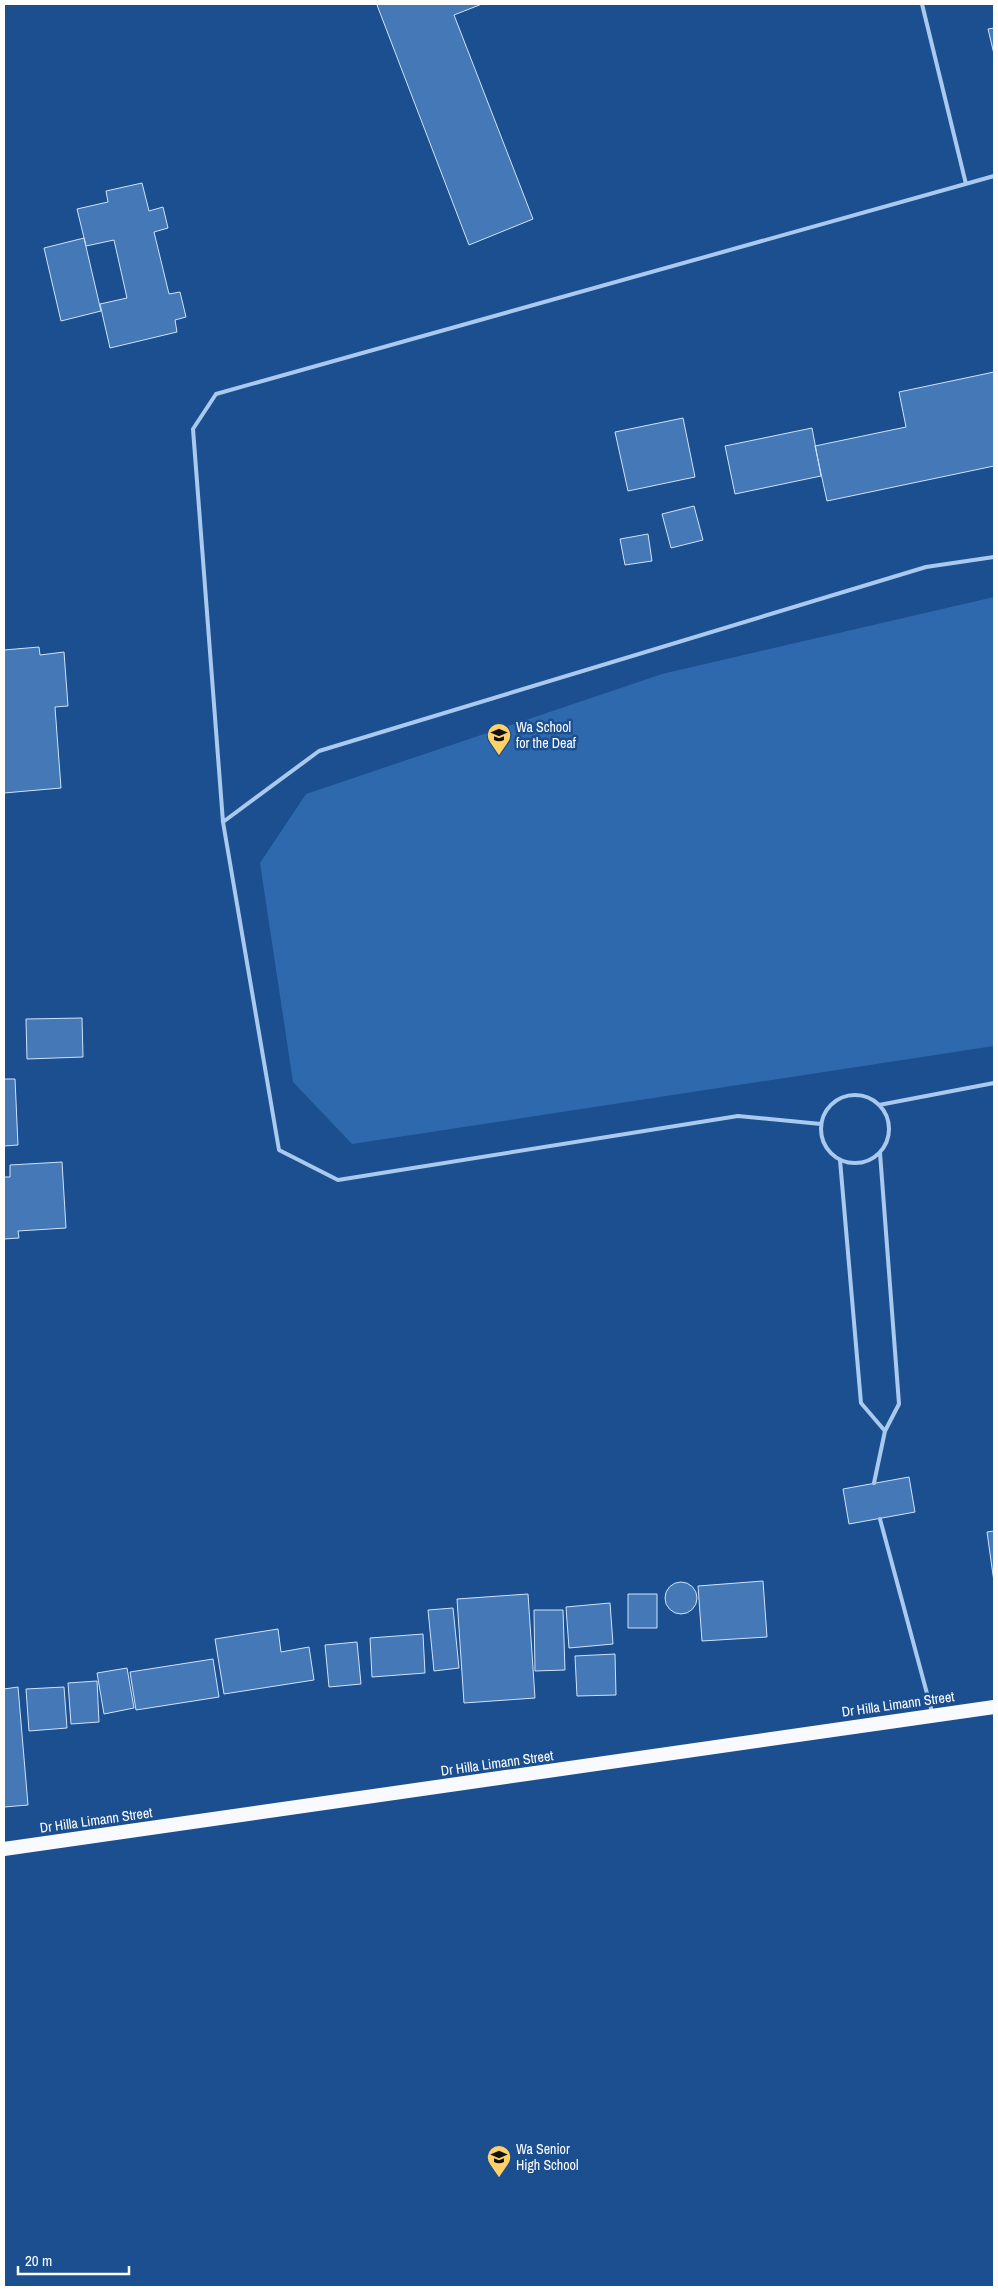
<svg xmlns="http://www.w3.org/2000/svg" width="998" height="2291" font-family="'Archivo Narrow',sans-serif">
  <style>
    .green { fill: #2e69ad }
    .building { fill: #4478b7; stroke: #cfe3fa }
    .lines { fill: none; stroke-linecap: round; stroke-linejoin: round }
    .service { stroke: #a9c9ee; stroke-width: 4 }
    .trunk { stroke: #f8faff; stroke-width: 14 }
    .labels { text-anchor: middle; stroke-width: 5; stroke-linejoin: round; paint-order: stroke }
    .poi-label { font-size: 14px; fill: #fff; stroke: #1b4f8f; text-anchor: start }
    .street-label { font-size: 14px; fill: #fff; stroke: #1b4f8f }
  </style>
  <rect width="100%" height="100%" fill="#1b4f8f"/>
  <path class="green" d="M994 597V1046L352 1144 293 1082 260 863 306 794 662 674Z"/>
  <path class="building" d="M380 4H482L454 15 533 219 469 245 377 5Z
    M994 28V54L988 29Z
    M142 183 149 211 163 207 168 228 154 232 169 294 180 292 186 317 175 320 177 332 110 348 100 304 127 298 114 240 86 246 77 209 108 202 106 191Z
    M84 238 101 311 61 321 44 248Z
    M994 372V466L827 501 815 446 906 427 899 392Z
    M683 418 695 477 628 491 615 432Z
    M812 428 821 476 735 494 725 446Z
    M694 506 703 540 671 548 662 514Z
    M648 534 652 561 625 565 620 539Z
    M39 647 40 655 64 652 68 706 55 707 61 788 4 793V650Z
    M82 1018 83 1057 27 1059 26 1019Z
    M4 1079H15L18 1145 4 1146Z
    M62 1162 66 1228 18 1231 19 1238 4 1239V1177H10V1165Z
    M909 1477 915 1512 849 1524 843 1489Z
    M994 1531V1582L987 1532Z
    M763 1581 767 1637 702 1641 698 1586Z
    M665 1598a16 16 0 1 1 32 0a16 16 0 1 1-32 0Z
    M528 1594 535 1698 464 1703 457 1599Z
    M628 1594H657V1628H628Z
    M610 1603 613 1644 569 1648 566 1607Z
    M453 1608 459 1668 434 1671 428 1610Z
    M534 1610H563L565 1670 535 1671Z
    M278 1629 281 1652 309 1647 314 1680 224 1694 215 1639Z
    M423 1634 425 1673 372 1677 370 1638Z
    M357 1642 361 1684 329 1687 325 1645Z
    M615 1654 616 1695 577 1696 575 1656Z
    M213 1659 219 1697 136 1710 130 1672Z
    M127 1668 134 1708 104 1714 97 1673Z
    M97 1681 99 1722 71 1724 68 1683Z
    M18 1687 28 1805 4 1807V1689Z
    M64 1687 67 1728 29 1731 26 1689Z"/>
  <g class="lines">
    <path class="service" d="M922 4 966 184
      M223 822 319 751 926 567 994 557
      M821 1129a34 34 0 1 1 68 0a34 34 0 1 1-68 0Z
      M879 1105 994 1083
      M821 1124 738 1116 338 1180 279 1150 223 822 193 429 216 394 994 176
      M840 1160 861 1403 885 1431
      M874 1483 885 1431 899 1404 880 1153
      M880 1519 932 1712"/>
    <path class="trunk" d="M4 1849 994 1707"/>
  </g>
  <defs>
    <g id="school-pin" transform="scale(1.25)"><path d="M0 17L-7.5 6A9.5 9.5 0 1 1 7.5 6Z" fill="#ffd166" stroke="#1b4f8f"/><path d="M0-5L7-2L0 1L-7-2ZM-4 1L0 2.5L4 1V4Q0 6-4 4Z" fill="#111"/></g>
  </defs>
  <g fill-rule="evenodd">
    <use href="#school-pin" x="499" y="735"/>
    <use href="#school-pin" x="499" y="2157"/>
  </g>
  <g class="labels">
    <g class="poi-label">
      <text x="516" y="732">Wa School<tspan x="516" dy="16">for the Deaf</tspan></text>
      <text x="516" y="2154">Wa Senior<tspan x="516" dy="16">High School</tspan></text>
    </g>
    <g class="street-label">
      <text transform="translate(898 1704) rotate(-8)" y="5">Dr Hilla Limann Street</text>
      <text transform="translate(497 1763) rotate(-8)" y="5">Dr Hilla Limann Street</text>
      <text transform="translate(96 1820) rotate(-8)" y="5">Dr Hilla Limann Street</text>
    </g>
  </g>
  <rect width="998" height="2291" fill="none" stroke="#ffffff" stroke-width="10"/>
  <path d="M18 2266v8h111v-8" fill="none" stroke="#ffffff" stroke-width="2.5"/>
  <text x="25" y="2266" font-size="15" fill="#ffffff" stroke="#1b4f8f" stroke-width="4" paint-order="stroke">20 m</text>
</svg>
